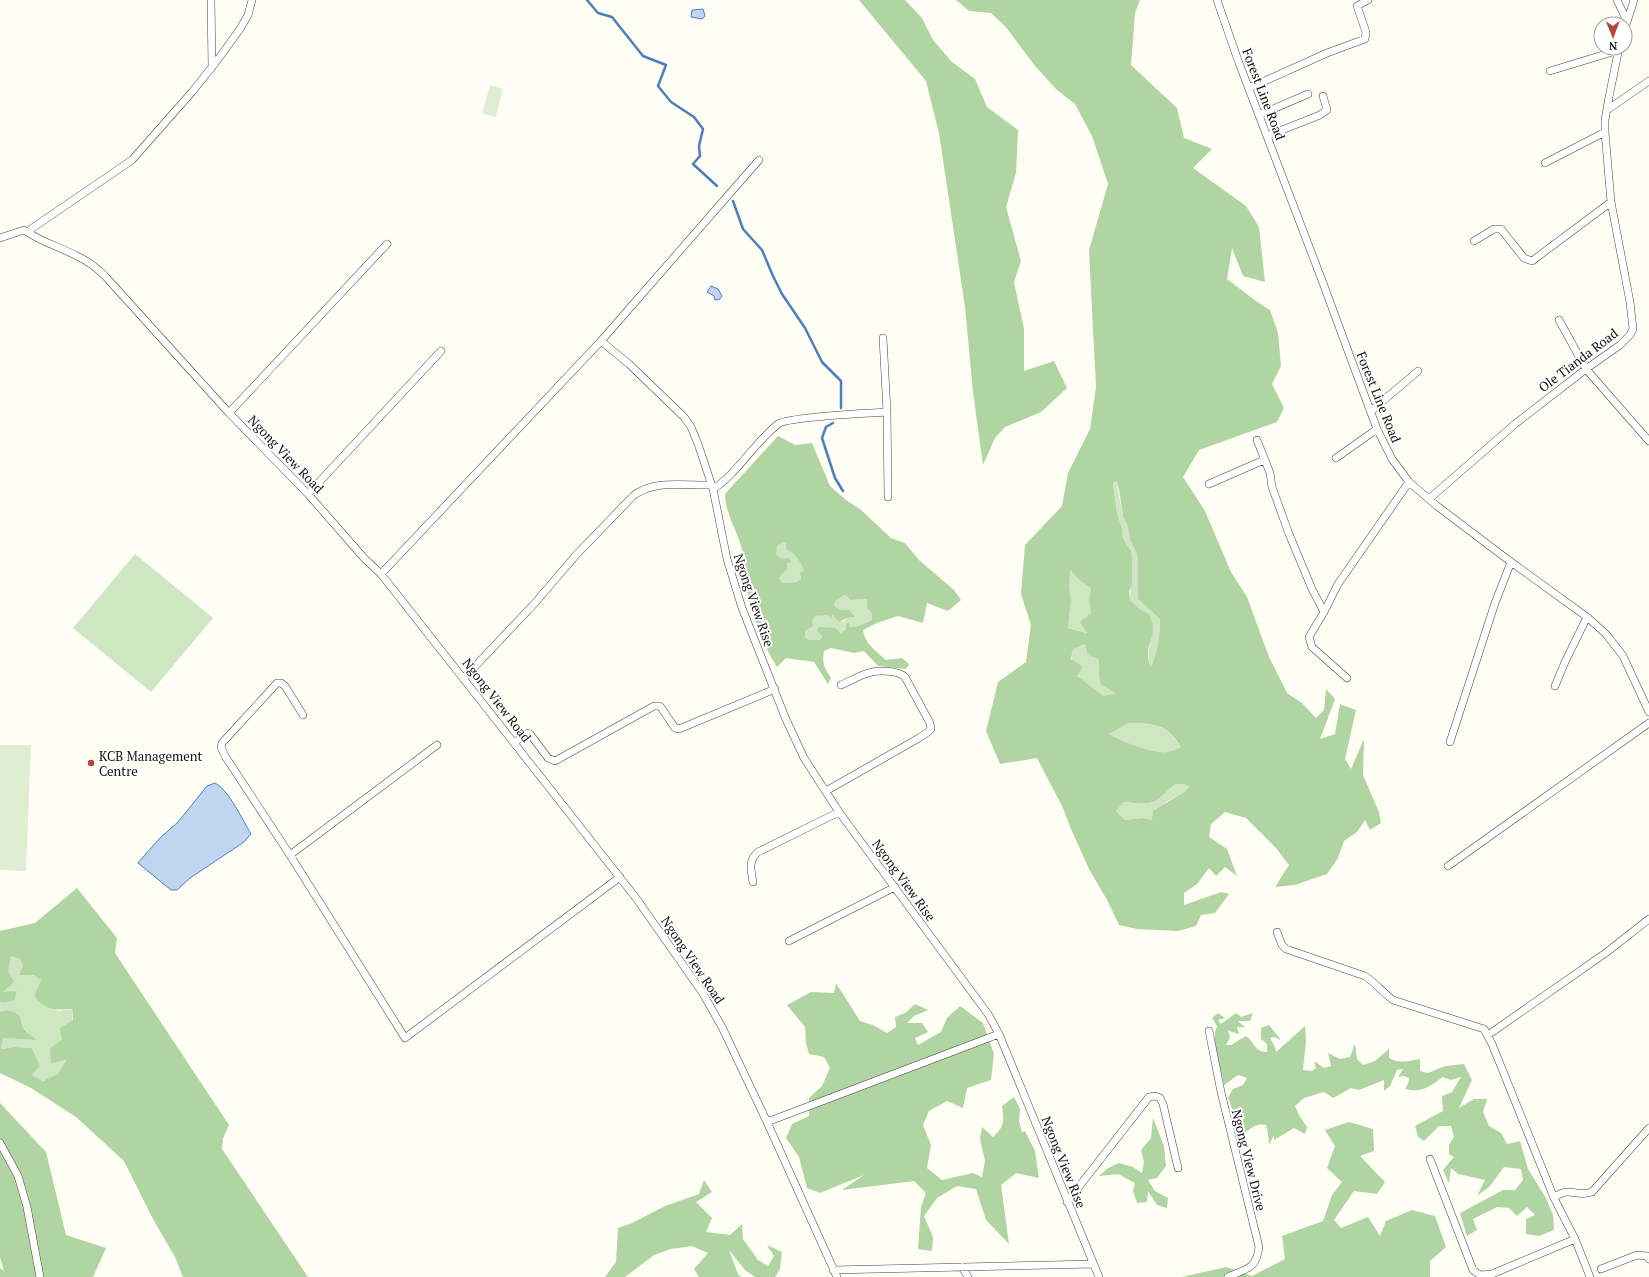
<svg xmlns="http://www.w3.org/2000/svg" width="1649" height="1277" font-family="'PT Serif',serif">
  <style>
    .green { fill: #cee6c1 }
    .forest { fill: #b0d5a2; fill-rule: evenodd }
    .pitch { fill: #dfeed2 }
    .water { fill: #bfd5f0; stroke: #4e7ebf }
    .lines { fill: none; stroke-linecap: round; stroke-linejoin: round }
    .stream { stroke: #4e7ebf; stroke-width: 2.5 }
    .street-casing { stroke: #434343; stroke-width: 8 }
    .street { stroke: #fff; stroke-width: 7 }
    .poi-dot { fill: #b24637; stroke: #fff; stroke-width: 1.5 }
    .labels { text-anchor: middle; stroke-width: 4; stroke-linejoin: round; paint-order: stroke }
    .street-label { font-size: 13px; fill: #101010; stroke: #fff }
    .poi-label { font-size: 13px; fill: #101010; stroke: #fff; text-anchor: start }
  </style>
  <rect width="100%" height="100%" fill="#fefef5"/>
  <path class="green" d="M1116 481 1123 516 1128 527 1130 540 1136 552 1138 559V599L1160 619C1160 635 1158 652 1151 668 1146 652 1149 651 1152 636 1153 630 1150 620 1149 614L1141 610 1130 600 1132 555 1131 551 1123 538 1122 528 1117 513 1113 482Z
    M783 542C791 546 801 562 804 570L800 573 801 579 796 582 783 583 779 578 787 569V564L792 562 789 558H781L776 554V546Z
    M135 554 213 618 151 692 73 628Z
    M1069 569 1079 580 1091 588 1089 600 1091 613 1088 633 1068 628 1071 600 1069 585Z
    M845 595 850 600 867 599 872 613V620L861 626 850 627 849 622 846 630 840 633 836 628 829 629 825 627 820 640H810L805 637V631L809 627 814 616 831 614 843 622 847 618 855 617 850 610H841L834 606 836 600Z
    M1085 644 1099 659V676L1117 693 1103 696C1085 683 1068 675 1073 649Z
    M1129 723C1157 725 1164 722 1181 747 1177 748 1171 752 1166 752 1154 754 1120 741 1109 734Z
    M1175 784H1184L1189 786 1184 792 1166 802 1152 820 1142 818 1125 820 1116 811 1124 802C1153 805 1154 805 1175 784Z
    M11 956 20 959 23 966 19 975H33L41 980 34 996 58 1011 73 1009C73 1022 68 1067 57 1075 54 1078 48 1079 43 1081L32 1075 40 1066 32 1048 14 1047 1 1049 3 1038 36 1040C26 1033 23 1028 20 1016L4 1010 0 1012V1002L5 1003 15 1000 17 991 2 993Z"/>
  <path class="forest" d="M859 0H905L922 18 933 40 952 62 975 79 987 107 1018 130 1016 173 1006 207 1021 261 1014 282 1024 329V371L1054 361 1067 388 1041 412 1005 427 995 438 983 465 973 392 965 307 939 133 926 81Z
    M956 0H1140L1135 13 1131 65 1177 108 1184 138 1212 149 1193 168 1246 206 1259 227 1265 282 1243 276 1232 248 1227 279 1256 301 1270 310 1278 333 1281 366 1272 384 1284 408 1277 422 1199 450 1183 477 1205 511 1231 572 1247 597 1269 657 1287 693 1302 703 1316 718 1324 710 1326 689 1335 699 1320 739 1335 734 1340 704 1356 710 1345 759 1351 769 1364 739 1363 775 1379 812 1381 823 1370 830 1365 820 1357 832 1344 841 1338 858 1327 874 1295 885 1275 887 1289 865 1276 848 1246 818 1225 812 1211 824 1209 837 1227 849 1237 876 1225 867 1216 876 1209 868 1197 884 1184 893V905L1221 892 1229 894 1215 913 1201 915 1196 926 1178 931 1137 929 1119 925 1107 900 1089 869 1071 829 1062 806 1037 758 1000 764 986 731 998 682 1026 662 1031 625 1021 594 1025 545 1062 506 1068 473 1090 429 1096 387 1089 250 1108 184 1092 136 1075 104 1056 89 1035 66 1005 26 991 13 969 11ZM1116 481 1119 490 1123 516 1128 527 1130 540 1136 552 1138 559V599L1160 619C1160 635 1158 652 1151 667 1142 648 1155 642 1153 626 1153 622 1150 617 1149 614L1141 610 1130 600 1129 591 1132 585V555L1131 551 1123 538 1122 528 1117 513 1113 483ZM1070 570 1079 580 1091 588 1089 600 1091 613 1080 622 1087 633 1068 628 1071 600 1069 585ZM1085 644 1088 655 1099 659V676L1101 685 1116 693 1103 696 1077 676 1083 667 1071 659 1073 649ZM1129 723C1155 724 1166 723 1181 747 1177 748 1171 752 1166 752 1154 754 1120 741 1109 734ZM1175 784H1184L1189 787 1184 792 1153 811 1152 820 1142 818 1125 820 1116 811 1124 802C1154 805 1153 805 1175 784Z
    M778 436 795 445 812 443 830 486 846 500 861 510 891 538 905 543 919 560 954 590 961 600 948 611 927 603 923 623 898 616 877 623 863 630C865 644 876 651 886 660L902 658 909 664 906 669 878 666 864 651 854 653 831 648 824 651C822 665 824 667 831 678L828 684 814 662 786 658 777 667C761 642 750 610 745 580 743 570 745 559 742 550 738 531 725 514 725 494ZM783 542 786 544V549C796 553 799 560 804 570L800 573 801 579 796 582 783 583 779 578 787 569V564L792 562 789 558H781L776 554 777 546ZM845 595 850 600 867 599V608L872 613V620C864 624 859 627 850 627L849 622 846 624V630L840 633 836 628 819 627 817 631 822 636 820 640H810L805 637V631L813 626 812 621 815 616 827 615 832 617V614L839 622 847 618 855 617 850 610H841L834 606 836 600Z
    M77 888 117 938 115 953 229 1125 223 1138 222 1149 308 1277H183L175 1257 153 1219 124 1161 76 1117 31 1088 0 1073V1012C7 1008 14 1012 20 1016 23 1030 25 1032 37 1040L3 1038 1 1049 14 1047 32 1048 40 1066 32 1075 43 1081 58 1074 66 1060 51 1063 50 1048 62 1040 60 1028 73 1020V1009C58 1010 45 1011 34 996L41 980 33 975H19L23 966 20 959 11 956 8 971 14 982 3 992 17 991 15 1000 5 1003 0 1002V931L35 923Z
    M836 983 860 1021 873 1025 887 1033 896 1027 895 1017 905 1013 915 1004 928 1010 914 1016 907 1023H922L928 1032 915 1038 918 1045 941 1032 947 1018 960 1006 983 1023 994 1054 991 1080 967 1088 963 1108 947 1101 929 1111 923 1125 931 1145 927 1168 942 1180 973 1173 982 1177 985 1161 980 1139 982 1127 993 1137C1005 1126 1004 1121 1002 1106L1014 1097 1020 1109 1019 1121 1022 1132 1025 1131 1035 1151 1039 1178 1016 1173 1001 1185 1009 1244 986 1220 976 1189 957 1186 937 1198 924 1216 933 1237 932 1251 918 1249 921 1207 926 1193 914 1181 842 1190 864 1175 820 1193 807 1188 799 1157 786 1138 792 1124 809 1116V1098L822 1086 830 1068 824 1057 809 1054 806 1043 805 1027 787 1005 811 992 834 993Z
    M1218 1013 1225 1018 1218 1020 1221 1024 1236 1013 1241 1017 1253 1013 1250 1021H1238L1245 1027H1237L1239 1034 1232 1032 1228 1030 1230 1037 1226 1045H1231L1246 1036C1255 1042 1254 1052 1267 1052V1044L1261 1039V1028L1269 1025 1281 1040 1274 1037 1270 1038 1275 1047 1276 1052 1305 1026 1306 1041 1303 1070 1312 1071 1316 1068 1314 1061 1324 1068 1331 1066 1328 1053 1340 1059 1350 1057 1355 1044 1357 1059 1363 1065 1375 1061 1389 1049V1058C1399 1064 1409 1061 1420 1059V1071L1428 1073 1445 1066 1464 1064 1472 1080 1459 1108 1474 1099H1487L1483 1112 1489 1126 1501 1133 1507 1144 1520 1141 1528 1169 1546 1198 1553 1215 1554 1230 1539 1236 1526 1234V1219L1535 1215 1527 1207 1517 1216 1509 1208 1497 1207 1473 1219 1477 1230 1467 1236 1460 1213 1503 1190H1515L1523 1180 1521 1169 1504 1167 1490 1186 1477 1196 1485 1180 1458 1174 1451 1168 1449 1183 1443 1170 1454 1157 1449 1154V1145L1454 1137 1451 1126H1439L1424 1141 1418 1137 1415 1126 1443 1111 1442 1096 1452 1092 1461 1077 1451 1080 1443 1077C1429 1087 1421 1093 1405 1089L1408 1084 1409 1078 1404 1076 1398 1077 1403 1069 1397 1070 1390 1086 1384 1091V1080L1359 1090 1351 1088 1333 1098 1324 1092 1304 1098 1295 1106 1299 1115 1307 1127 1305 1134 1294 1128 1274 1140V1135L1269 1145 1268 1133 1266 1125C1251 1122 1248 1135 1235 1138L1236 1118 1228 1098 1233 1089 1243 1085 1247 1078 1238 1075 1224 1085C1221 1068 1210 1042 1217 1026L1212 1018Z
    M0 1103 46 1152 66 1235 106 1248 93 1277H0V1268L4 1271 0 1257Z
    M1153 1118 1164 1146 1166 1166 1157 1178 1148 1180 1155 1191 1168 1198 1167 1208 1157 1205 1148 1191 1147 1202 1137 1203 1133 1191 1135 1183 1118 1174 1099 1176 1108 1168 1119 1163 1133 1167 1142 1173 1144 1162 1141 1150 1151 1138Z
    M1349 1122 1373 1129 1374 1151 1360 1156 1385 1182 1377 1194 1354 1191 1334 1220 1341 1228 1368 1217 1380 1236 1386 1221 1412 1210 1435 1216 1446 1247 1430 1261V1277H1182L1226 1267 1252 1276 1285 1259 1282 1236 1323 1221 1332 1195 1342 1182 1327 1168 1335 1146 1325 1130Z
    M704 1180 712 1192 696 1202 712 1218 706 1232 730 1235 742 1224 743 1239 758 1260 768 1266 774 1256 767 1245 782 1252 780 1269 775 1277H755L745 1270 729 1250 738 1274 741 1277H699L694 1269 708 1253 692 1246 671 1249 654 1255 625 1277H605L616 1262 618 1228 632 1223 665 1206 699 1194Z"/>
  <path class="pitch" d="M490 85 503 89 496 117 482 113Z
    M0 745H31L26 871 0 870Z"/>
  <path class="water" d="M703 9 705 16 702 19 691 17 692 10Z
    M711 286 718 289 722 296 720 299 715 300 714 296 707 292Z
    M215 783C229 790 243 821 251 834L244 842 190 878 177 890H171L138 863 160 838 178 822 207 786Z"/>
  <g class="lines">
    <path class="stream" d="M587 0 598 13 612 17 643 56 666 65 658 86 671 102 694 117 703 129 699 146 700 156 693 164 717 186
      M733 201 743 229 762 250 773 276 782 294 805 328 822 362 841 381V408
      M833 423 826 427 822 438 835 478 843 491"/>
    <g class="street-casing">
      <path id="street" d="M211 0 212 67
        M1217 0 1239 63 1323 283 1351 359 1377 429 1392 459 1409 482 1437 506 1511 562 1587 617 1606 634 1623 656 1649 712
        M1617 0 1627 21
        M1625 28 1634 0
        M1550 71 1619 50
        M1249 88 1327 53 1365 39 1366 32 1357 6 1368 0
        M1607 110 1649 81
        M1259 115 1308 94
        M1267 136 1320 115 1327 110 1323 96
        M1545 163 1605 132
        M31 229 132 160 192 92 216 62 240 29 248 15 252 0
        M0 238 24 230C41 242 60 247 77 256 88 261 97 268 105 276L229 413 308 494 364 558 381 574 636 898 702 992 722 1027 767 1122 837 1277
        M1474 241 1494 229H1501L1524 258 1532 261 1611 202
        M1559 320 1586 369 1649 441
        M883 338 887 412
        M601 341 759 160
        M1371 411 1418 371
        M229 413 387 244
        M1257 440 1270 473 1272 487 1289 534 1312 589 1324 612
        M1336 458 1377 429
        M1209 484 1264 460
        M713 489C736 475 755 442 778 424 787 417 869 413 887 412L888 497
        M308 494 441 351
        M1429 499 1515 424 1586 369 1620 345 1630 335 1633 329 1630 302 1611 202 1605 132V120L1609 97 1619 48
        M381 574 601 341 629 364 684 417 691 427 698 444 713 489 727 559 742 608 785 717 804 758 839 812 988 1014 999 1034 1099 1277
        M464 678 534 604 577 554 633 496C655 479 685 486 711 485
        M1347 678 1312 647 1309 637 1324 612 1338 584 1409 482
        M1555 686 1565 662 1587 617
        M303 715 285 686 281 683H277L222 743 221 747 225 756 290 855 405 1038 620 877
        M515 742 528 733 530 734 548 758 555 761 654 706H660L675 728 679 729 775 689
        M1450 742 1495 603 1511 562
        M826 791 919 738 928 732 931 729 930 723 905 677C898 670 877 670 868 673 859 676 850 681 841 685
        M290 855 437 745
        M1448 866 1649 723
        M753 882C751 871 748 860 758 852L839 812
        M1277 932 1282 945 1286 949 1365 976C1376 983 1383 993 1393 1000L1484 1029 1492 1044 1554 1198 1575 1239
        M789 941 895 887
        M1209 1031 1221 1092 1259 1247C1256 1270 1247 1268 1228 1277
        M1488 1035 1607 952 1649 919
        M767 1122 999 1034
        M0 1143 18 1176 27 1207 40 1277
        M1430 1159 1473 1270 1480 1275 1492 1274 1575 1239 1590 1277
        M1554 1198C1569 1185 1576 1198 1592 1192L1649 1128
        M1067 1202 1149 1097 1155 1096 1160 1098 1163 1104 1178 1168
        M962 1267 968 1277
        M1601 1269 1637 1255 1647 1256 1649 1259
        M833 1270 1093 1264"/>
    </g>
    <use href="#street" class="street"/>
  </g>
  <circle class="poi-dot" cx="91" cy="763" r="4"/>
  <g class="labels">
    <g class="street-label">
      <text transform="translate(1264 94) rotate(69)" y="5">Forest Line Road</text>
      <text transform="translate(1578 360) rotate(-37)" y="5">Ole Tianda Road</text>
      <text transform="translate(1379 397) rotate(68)" y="5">Forest Line Road</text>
      <text transform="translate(286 454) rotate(46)" y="5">Ngong View Road</text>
      <text transform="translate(754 600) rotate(71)" y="5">Ngong View Rise</text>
      <text transform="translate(497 700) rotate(52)" y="5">Ngong View Road</text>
      <text transform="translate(904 880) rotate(54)" y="5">Ngong View Rise</text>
      <text transform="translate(693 960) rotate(56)" y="5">Ngong View Road</text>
      <text transform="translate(1249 1160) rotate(76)" y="5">Ngong View Drive</text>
      <text transform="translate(1064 1162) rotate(68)" y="5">Ngong View Rise</text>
    </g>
    <g class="poi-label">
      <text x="99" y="761">KCB Management<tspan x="99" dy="15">Centre</tspan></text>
    </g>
  </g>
  <g transform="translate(1613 36) rotate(179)"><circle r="19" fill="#ffffff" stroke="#9f9f9f"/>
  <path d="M0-3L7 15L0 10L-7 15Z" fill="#b24637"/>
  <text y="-6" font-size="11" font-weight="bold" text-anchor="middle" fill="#101010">N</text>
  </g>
</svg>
